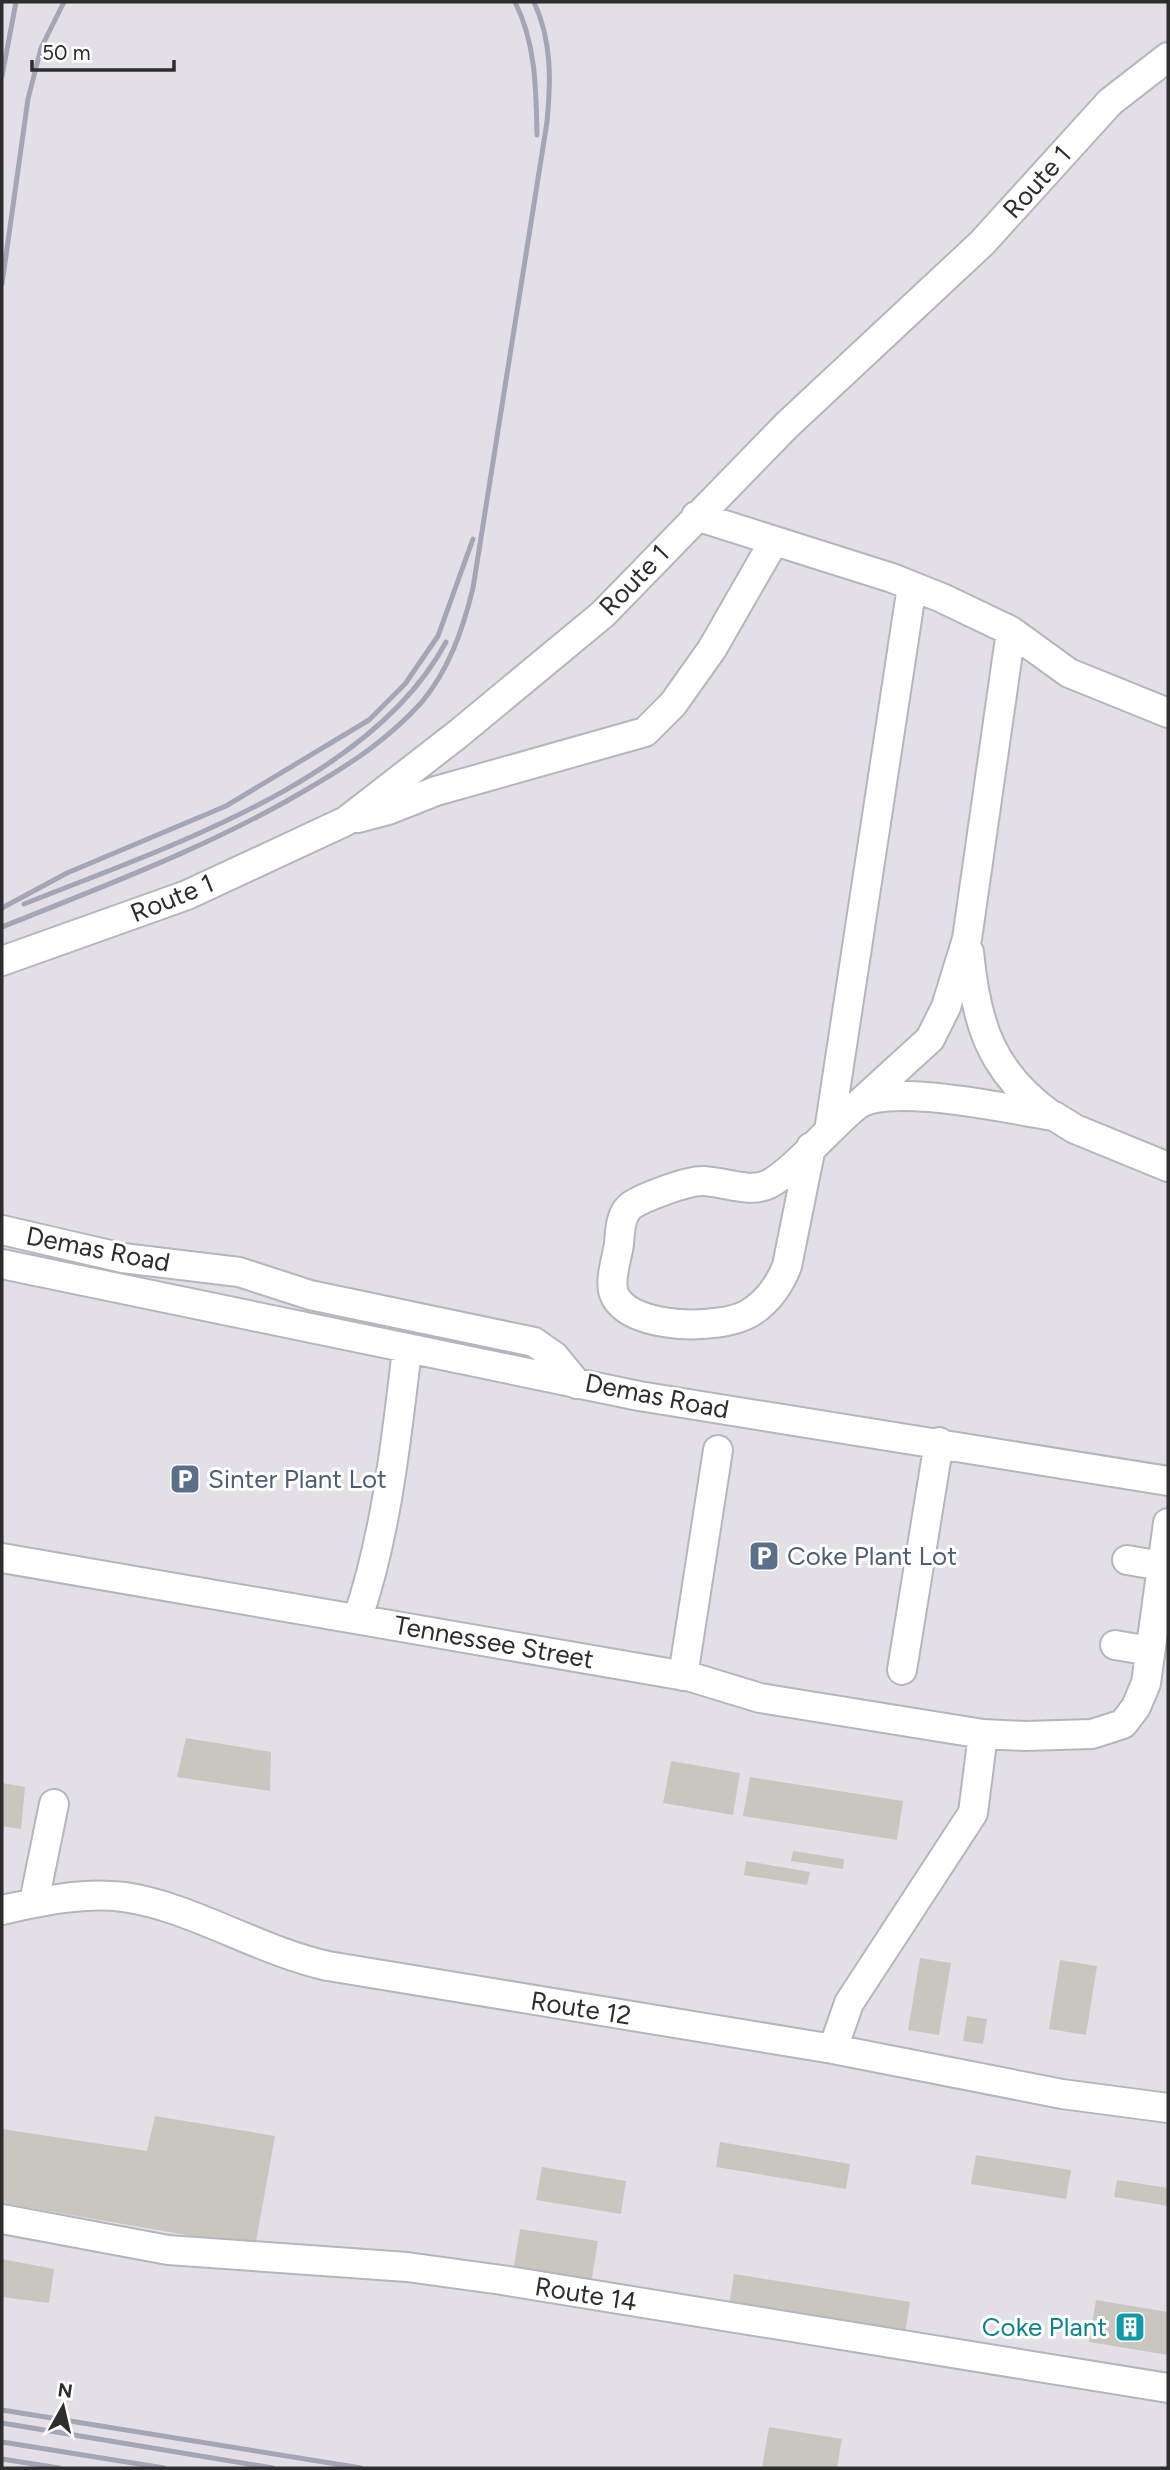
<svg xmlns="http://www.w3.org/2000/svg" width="1170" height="2470" font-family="Figtree,sans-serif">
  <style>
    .industrial { fill: #e2e0e6 }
    .building { fill: #c9c6bf }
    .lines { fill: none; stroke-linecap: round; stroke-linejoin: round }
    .minor-casing { stroke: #b4b6bf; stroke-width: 32 }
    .minor { stroke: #fff; stroke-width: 28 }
    .rail { stroke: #a4a5b5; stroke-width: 5 }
    .labels { text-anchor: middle; stroke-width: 6; stroke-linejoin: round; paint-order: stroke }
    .street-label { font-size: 26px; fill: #2d2d2d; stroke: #fff }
    .service-label { font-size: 26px; fill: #4e5e75; stroke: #fff; text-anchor: start }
    .culture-label { font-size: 26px; fill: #0d838f; stroke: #fff; text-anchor: end }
  </style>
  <rect width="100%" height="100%" fill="#ede8e1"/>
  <path class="industrial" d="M2 2H1168V2468H2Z"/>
  <path class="building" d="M186 1738 271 1752 270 1791 177 1777Z
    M671 1761 740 1773 733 1815 663 1803Z
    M750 1777 903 1801 897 1840 743 1816Z
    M2 1783 25 1787 21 1829 2 1826Z
    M793 1851 844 1859 843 1869 791 1861Z
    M746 1861 810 1872 807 1885 744 1875Z
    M920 1958 951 1963 939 2035 908 2030Z
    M1060 1960 1097 1966 1086 2035 1049 2029Z
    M967 2016 987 2019 983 2044 963 2041Z
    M155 2116 275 2136 255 2247 2 2203V2129L147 2151Z
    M720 2142 850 2164 846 2189 716 2167Z
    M976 2155 1071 2170 1066 2199 971 2184Z
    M542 2167 626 2181 621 2214 536 2200Z
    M1117 2180 1168 2188V2206L1114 2197Z
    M520 2229 598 2241 591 2284 513 2272Z
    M2 2259 54 2269 49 2303 2 2297Z
    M734 2274 910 2302 905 2333 729 2306Z
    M1096 2300 1168 2312V2355L1089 2342Z
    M769 2427 842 2439 837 2468H762Z"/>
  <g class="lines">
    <g class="minor-casing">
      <path id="minor" d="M696 516 892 578 942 598 1011 631 1069 673 1168 713
        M358 818 388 810 436 791 645 732 673 704 712 649 774 541
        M969 952C976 1024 991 1072 1051 1115
        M2 961 187 895 346 821 458 734 603 614 787 425 982 243 1110 102 1168 57
        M861 1102 930 1039 946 1007 967 939 1011 631
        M829 1131 912 586
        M811 1147 787 1266C779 1286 767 1303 748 1314 719 1330 632 1330 615 1296 608 1283 617 1258 619 1244 620 1231 620 1213 632 1205 644 1197 687 1181 702 1181 723 1181 749 1194 769 1184 795 1170 831 1126 856 1106 888 1081 1012 1110 1054 1116L1075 1129 1168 1167
        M2 1230 123 1258 239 1272 310 1295 534 1342 554 1356 577 1384
        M2 1264 639 1396 1168 1481
        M2 1558 691 1677 760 1698 983 1734 1025 1736 1092 1734 1123 1724 1136 1707 1146 1683 1168 1523
        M1127 1560 1162 1566
        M358 1617C387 1531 396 1441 407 1350
        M1115 1645 1150 1651
        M902 1670 939 1442
        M683 1676 718 1450
        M34 1902 54 1804
        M2 1910C42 1901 83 1892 124 1897 190 1906 259 1951 328 1966L833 2049 1062 2094 1168 2108
        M833 2049 849 2003 973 1813 983 1734
        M2 2219 168 2250 407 2267 502 2280 1168 2388"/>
    </g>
    <use href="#minor" class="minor"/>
    <path class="rail" d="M515 2C536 44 536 89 537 135
      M2 76 16 2
      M2 284 28 99 41 48 64 2
      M24 904C164 848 372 781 446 642
      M2 908 67 873 226 806 369 720 405 684 438 636 473 539
      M2 927C109 884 217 844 316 784 355 761 390 737 421 703 449 670 463 629 473 588L547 122C551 80 552 41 534 2
      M2 2410 361 2468
      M2 2423 273 2468
      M2 2442 164 2468
      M2 2459 59 2468"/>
  </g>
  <defs>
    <g id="parking-square" transform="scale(1.575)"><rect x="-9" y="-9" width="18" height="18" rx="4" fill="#5c6f8a" stroke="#fff"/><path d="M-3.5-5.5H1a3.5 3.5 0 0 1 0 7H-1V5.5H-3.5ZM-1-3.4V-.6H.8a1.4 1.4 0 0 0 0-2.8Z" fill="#fff"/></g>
    <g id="building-square" transform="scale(1.575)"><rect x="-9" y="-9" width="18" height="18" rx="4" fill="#0f9aa8" stroke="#fff"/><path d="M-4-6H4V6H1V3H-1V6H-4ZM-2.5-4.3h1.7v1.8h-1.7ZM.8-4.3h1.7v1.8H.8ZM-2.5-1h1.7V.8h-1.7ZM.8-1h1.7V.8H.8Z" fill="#fff"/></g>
  </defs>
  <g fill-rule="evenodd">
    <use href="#parking-square" x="185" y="1479"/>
    <use href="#parking-square" x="764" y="1556"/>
    <use href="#building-square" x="1130" y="2327"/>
  </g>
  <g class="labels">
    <g class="street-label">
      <text transform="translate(1037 182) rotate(-48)" y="9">Route 1</text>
      <text transform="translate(634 580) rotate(-46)" y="9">Route 1</text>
      <text transform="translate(172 898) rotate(-22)" y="9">Route 1</text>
      <text transform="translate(98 1249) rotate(11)" y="9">Demas Road</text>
      <text transform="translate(657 1396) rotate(11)" y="9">Demas Road</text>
      <text transform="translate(494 1642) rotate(10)" y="9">Tennessee Street</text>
      <text transform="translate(581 2008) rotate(9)" y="9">Route 12</text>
      <text transform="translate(586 2294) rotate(9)" y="9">Route 14</text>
    </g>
    <g class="service-label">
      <text x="208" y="1488">Sinter Plant Lot</text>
      <text x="787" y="1565">Coke Plant Lot</text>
    </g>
    <g class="culture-label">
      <text x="1107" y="2336">Coke Plant</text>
    </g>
  </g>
  <rect width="1170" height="2470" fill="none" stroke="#2d2d2d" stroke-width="7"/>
  <g transform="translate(63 2407) rotate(8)" stroke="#ffffff" stroke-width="5" paint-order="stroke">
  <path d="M0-5L12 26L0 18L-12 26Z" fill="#2d2d2d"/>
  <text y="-10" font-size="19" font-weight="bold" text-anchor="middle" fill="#2d2d2d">N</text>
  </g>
  <path d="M32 60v10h142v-10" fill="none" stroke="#2d2d2d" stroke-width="3.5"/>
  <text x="42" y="60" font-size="21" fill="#2d2d2d" stroke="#ffffff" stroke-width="5" paint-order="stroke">50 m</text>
</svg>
